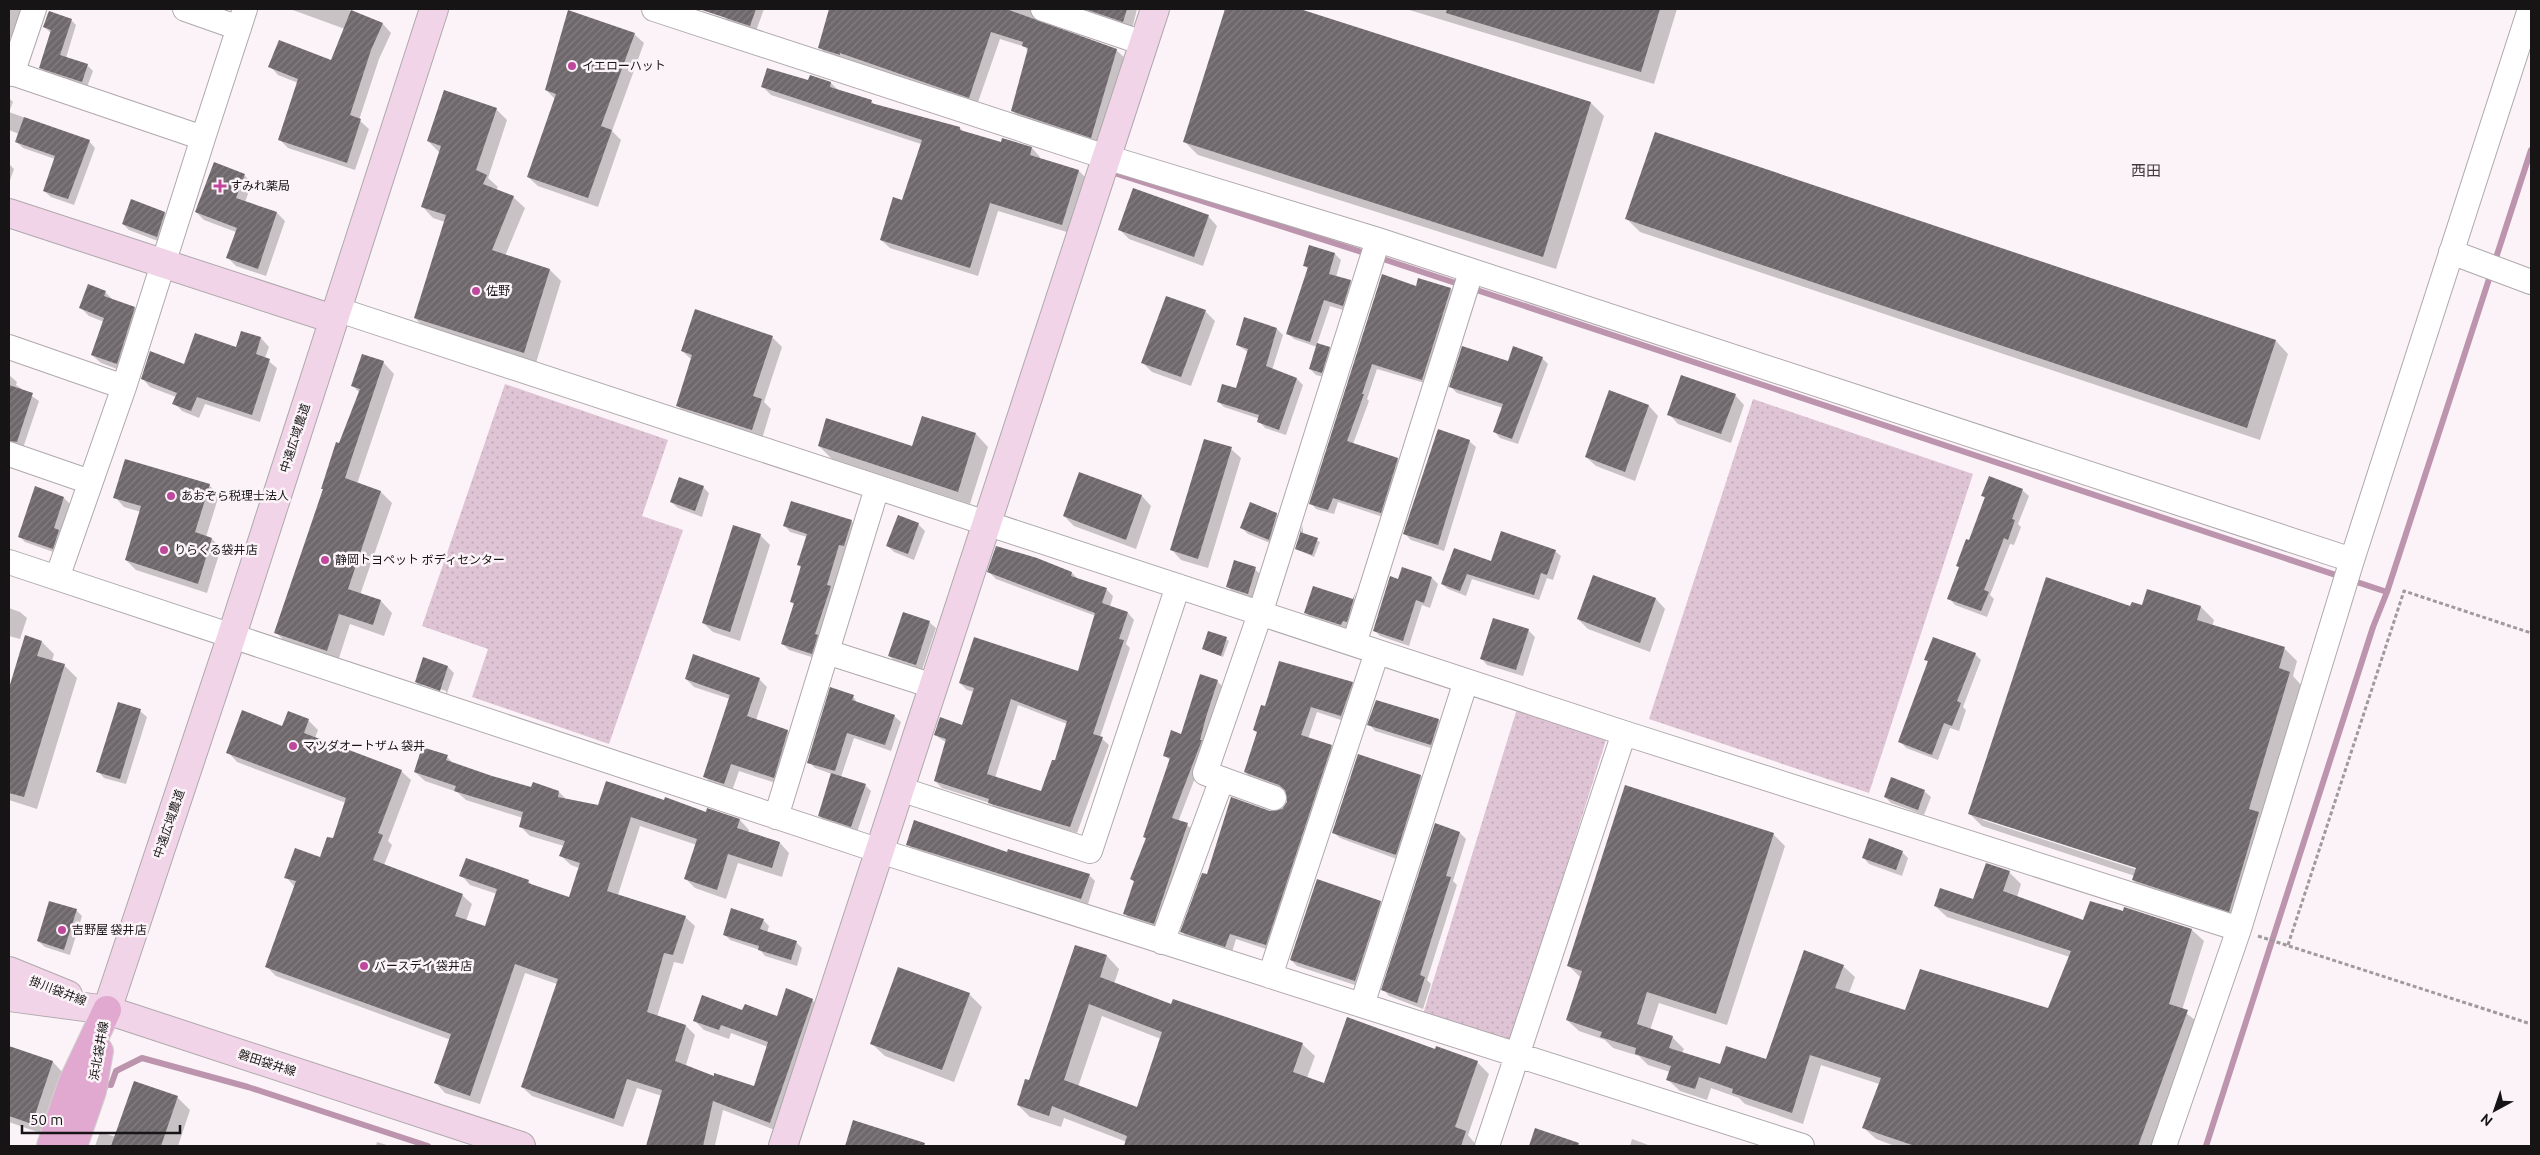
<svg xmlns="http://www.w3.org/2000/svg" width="2540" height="1155" font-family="Ubuntu,'Noto Sans JP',sans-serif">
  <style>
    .grass { fill: url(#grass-dots) }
    .shadow { fill: #0003; fill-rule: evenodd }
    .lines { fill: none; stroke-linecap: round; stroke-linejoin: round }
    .stream { stroke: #bc94ae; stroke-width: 6 }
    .building { fill: url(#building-hatch); fill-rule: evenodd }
    .street-casing { stroke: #afa8ac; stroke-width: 26 }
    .secondary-casing { stroke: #afa8ac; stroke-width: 30 }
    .primary-casing { stroke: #d0d0d0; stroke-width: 30 }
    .path { stroke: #a09a9d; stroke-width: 3; stroke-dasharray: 4 2.5; stroke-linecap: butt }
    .street { stroke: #fff; stroke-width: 24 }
    .secondary { stroke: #f1d4e8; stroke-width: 28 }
    .primary { stroke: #e2a9d0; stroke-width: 28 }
    .poi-dot { fill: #bf489d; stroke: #fbf3f7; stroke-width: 2 }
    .labels { text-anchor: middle; stroke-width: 5; stroke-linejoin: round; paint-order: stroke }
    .poi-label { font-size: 12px; fill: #161415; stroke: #fbf3f7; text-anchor: start }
    .street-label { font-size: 12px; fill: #161415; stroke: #fbf3f7 }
    .quarter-label { font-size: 15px; fill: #423c40; stroke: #fbf3f7 }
  </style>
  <defs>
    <pattern id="grass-dots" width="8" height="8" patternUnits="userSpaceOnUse" patternTransform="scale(1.25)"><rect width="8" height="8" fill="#dec4d4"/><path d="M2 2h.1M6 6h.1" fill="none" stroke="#bea8b5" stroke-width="1.8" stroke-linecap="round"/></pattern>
    <pattern id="building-hatch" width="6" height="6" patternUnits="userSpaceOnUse" patternTransform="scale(1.25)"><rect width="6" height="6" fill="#6e676b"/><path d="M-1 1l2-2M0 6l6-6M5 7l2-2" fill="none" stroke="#847f82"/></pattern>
  </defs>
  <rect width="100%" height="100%" fill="#fbf3f7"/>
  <path class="grass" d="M505 384 668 440 642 516 683 530 609 744 472 697 488 649 422 626Z
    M1753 399 1973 474 1869 793 1649 719Z
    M1520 699 1606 740 1508 1052 1420 1024Z"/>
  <path class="shadow" d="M9 9H27L17 40 9 37Z
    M290 9H346L383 24 391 33 379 59 359 120 369 129 355 170 288 148 280 140 298 83 278 75 270 66 332 62 345 29Z
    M727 9H764L756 31 731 23 724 17Z
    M831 9H945L957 13 958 9H1041L1038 14 1040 24 1116 50 1125 58 1099 145 1021 119 1012 111 1028 51 1025 47 1000 39 977 105 828 56 820 48Z
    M1071 9H1137L1132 29Z
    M1227 9H1295L1591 103 1604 116 1556 269 1198 155 1185 142Z
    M1406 9H1677L1654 84Z
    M48 12 71 20 76 25 66 58 87 65 93 71 87 87 46 73 40 67 51 33 44 27Z
    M634 34 644 43 612 131 621 140 598 207 538 186 528 177 555 99 546 90Z
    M809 81 831 83 839 91 871 101 875 105 960 128 964 132 1002 144 1003 139 1032 148 1040 157 1039 159 1079 171 1087 179 1070 233 998 211 978 276 890 248 881 240 903 202 921 144 771 95 763 87Z
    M9 98 13 102 9 112Z
    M496 109 507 120 488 178 498 187 496 190 513 197 525 208 505 256 550 270 561 281 536 363 427 330 415 318 445 222 433 218 422 206 440 153 428 141Z
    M9 112 89 141 95 148 74 205 51 197 44 191 55 159 23 148 17 142 19 134 9 130Z
    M9 164 14 169 9 183Z
    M244 175 252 183 245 202 277 213 285 221 266 276 236 266 228 258 236 232 204 220 196 212Z
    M165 213 171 219 163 243 129 230 123 224Z
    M1208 216 1217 226 1203 266 1129 239 1120 230Z
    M1627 219 2276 341 2288 354 2260 440 1640 232Z
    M1335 254 1341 260 1336 277 1350 281 1356 288 1349 312 1330 306 1317 344 1329 348 1335 354 1328 378 1316 375 1310 369 1317 347 1294 339 1287 333 1309 270 1304 265Z
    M1382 276 1417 288 1419 280 1451 289 1456 295 1428 384 1377 369 1367 399 1369 401 1353 444 1397 459 1403 464 1386 518 1338 502 1334 514 1316 509 1311 503Z
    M105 292 113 300 134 308 143 316 125 372 101 363 92 355 104 322 89 316 81 308Z
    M696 311 773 338 782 347 764 402 771 409 762 439 687 416 678 406 692 360 682 351Z
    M1205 311 1215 321 1191 386 1152 372 1142 362Z
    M1245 319 1277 329 1283 335 1272 370 1297 379 1303 385 1286 435 1265 428 1259 421 1260 419 1224 407 1218 401 1237 390 1248 352 1237 345Z
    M242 332 261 338 269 347 265 358 277 368 260 422 205 404 199 418 182 411 174 403 176 397 150 387 142 378 236 349Z
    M1542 358 1548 364 1518 444 1500 438 1494 431 1503 408 1457 393 1451 387 1508 362Z
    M383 362 394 374 357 484 381 492 392 503 360 595 381 601 392 613 384 636 350 624 338 661 287 644 276 632 360 393 353 386Z
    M9 375 17 382 16 385 39 401 23 448 9 444Z
    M1610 391 1649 406 1658 416 1635 481 1596 466 1586 457Z
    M1735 395 1744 405 1731 443 1678 424 1669 414Z
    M976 434 988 447 970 504 832 459 819 446 913 448Z
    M1469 441 1476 447 1444 551 1411 540 1404 533Z
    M1231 449 1241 458 1208 568 1181 560 1172 550Z
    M1080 473 1142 496 1151 506 1136 549 1074 526 1064 516Z
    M209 485 219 495 206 537 212 539 221 548 207 593 136 570 126 560 141 512 124 507 115 497Z
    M703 487 709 493 702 517 678 508 671 502Z
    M2022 490 2029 496 2018 524 2021 527 2014 545 2010 544 1990 595 1994 599 1987 617 1955 605 1949 598 1960 568 1957 565 1970 541 1986 499 1983 496Z
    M64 498 70 504 60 533 65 537 59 554 25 542 19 536Z
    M1251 503 1277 514 1283 521 1275 545 1248 534 1242 528Z
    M851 521 858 527 818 659 789 650 783 644 795 605 791 602 802 568 798 565 807 537 790 532 784 525Z
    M918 524 925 531 914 560 894 552 888 546Z
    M1303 526V534L1320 542 1314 557 1296 549Z
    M760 535 770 545 740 641 713 632 703 623Z
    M1555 551 1561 556 1553 580 1547 578 1539 600 1472 579 1466 596 1448 589 1442 584 1491 562Z
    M1255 569 1261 575 1254 599 1233 592 1227 586Z
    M989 572 1072 573 1079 580 1106 589 1113 596 1110 607 1128 613 1134 620 1126 644 1130 648 1100 737 1109 745 1077 833 997 809 990 803 942 788 935 781 947 743 935 735 963 726 974 692 967 690 960 683 1079 672 1096 616 996 579ZM1018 705 1067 724 1056 762 1041 793 995 778Z
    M1432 578 1438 584 1430 608 1422 605 1409 646 1380 636 1374 630 1399 580Z
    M1314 588 1354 600 1357 593 1362 598 1347 631 1312 619 1306 613Z
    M1656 599 1665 609 1650 652 1588 629 1578 619Z
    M2143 606 2201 607 2214 620 2212 626 2284 648 2297 661 2293 676 2302 686 2242 924 2146 893 2133 880 2135 876 1982 826 1969 813 2131 608ZM1983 817 2142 869 2141 871 1983 820Z
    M9 608 20 612 27 618 20 639 9 636Z
    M1493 619 1529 631 1535 637 1523 676 1487 665 1481 658Z
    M929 622 936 628 922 670 896 662 889 656Z
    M26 637 42 642 54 654 52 661 64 665 77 678 37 809 9 800V692Z
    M1226 639 1229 641 1223 657 1204 649Z
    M1975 654 1981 660 1963 707 1966 710 1959 731 1950 728 1938 760 1906 748 1900 741 1929 663 1926 660Z
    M448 667 454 673 446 696 422 688 416 682ZM422 683 446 691V694L422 686Z
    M686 679H759L767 687 756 720 788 731 796 739 782 785 739 771 732 791 712 784 704 776 730 699 694 687Z
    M1217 681 1223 687 1207 747 1178 822 1187 825 1193 830 1160 929 1130 920 1125 914 1135 882 1131 879 1147 839 1144 837 1171 761 1165 756 1182 735Z
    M1352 683 1358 689 1347 722 1317 712 1308 739 1331 746 1337 753 1272 951 1236 939 1232 952 1188 938 1182 932 1207 876 1270 812 1283 810 1288 802 1286 791 1251 778 1245 772 1258 733 1255 730 1265 708Z
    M853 696 858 704 894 716 901 722 891 751 854 738 841 777 865 785 871 791 857 832 826 822 820 816 832 774 815 768 809 762Z
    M1376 702 1439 720 1445 726 1437 750 1375 731 1369 724Z
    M140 711 147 717 126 784 104 778 98 771Z
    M308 720 318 730 315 738 401 771 411 780 388 841 392 845 384 865 462 895 472 904 466 921 486 928 497 894 470 885 461 875 528 881 533 886 570 899 579 868 571 865 561 856 564 846 530 836 520 826 523 818 466 800 457 792 425 781 415 772 447 757 455 765 532 789 559 792 567 800 599 806 707 814 708 810 740 820 749 830 748 833 780 843 789 853 782 877 738 863 726 899 695 888 686 879 697 845 640 826 618 895 685 917 695 926 683 964 674 962 657 1017 686 1026 695 1035 686 1065 714 1077 754 1087 768 1047 731 1033 729 1039 704 1030 694 1020 743 1012 778 1018 812 1000 822 1009 780 1132 723 1110 715 1145 718 1146H647L662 1096 637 1088 623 1127 532 1096 522 1087 557 984 525 973 480 1104 445 1093 436 1083 451 1040 276 976 267 967 295 887 286 877 321 858 333 840 346 803 237 762 228 752 283 727Z
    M1359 756 1421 776 1427 782 1402 861 1340 838 1333 832Z
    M1924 791 1931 797 1924 815 1891 803 1885 797Z
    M1460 833 1466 839 1453 881 1457 885 1427 980 1431 984 1423 1009 1389 996 1383 989Z
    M1773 834 1785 846 1727 1025 1659 1003 1650 1030 1672 1037 1684 1049 1682 1053 1721 1066 1766 1061 1843 966 1855 977 1849 993 1906 1012 2049 1010 2070 957 1947 917 1935 906 1974 901 2009 872 2021 884 2017 897 2084 921 2124 913 2192 930 2204 941 2182 1010 2199 1023 2154 1146H1895L1876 1139 1864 1128 1879 1084 1821 1065 1803 1124 1745 1104 1739 1098 1711 1088 1707 1100 1680 1091 1668 1080 1670 1072 1648 1065 1639 1056 1613 1048 1605 1040 1579 1031 1567 1020 1581 978 1569 966Z
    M908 845 1008 854 1089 875 1095 881 1088 904 914 851Z
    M1902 852 1908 858 1902 876 1869 864 1863 857Z
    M1380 902 1387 908 1361 987 1297 966 1291 960Z
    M76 910 82 916 70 955 45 947 38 941Z
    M763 920 769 926 767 933 796 942 802 948 797 966 765 956 760 950 730 940 724 934Z
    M1076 946 1107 956 1119 969 1114 984 1172 1006 1302 1044 1315 1056 1307 1078 1325 1084 1436 1051 1477 1062 1489 1074 1468 1135 1477 1146H1125L1127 1142 1064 1118 1061 1127 1030 1117 1018 1105 1029 1082ZM1102 1016 1161 1039 1138 1109 1078 1087Z
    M969 994 982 1007 954 1082 885 1056 872 1044Z
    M9 1048 53 1062 64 1074 43 1134 9 1122Z
    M177 1097 190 1110 178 1146H95L100 1132 116 1137Z
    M854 1121 920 1143 924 1146H846Z
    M1632 1139 1651 1146H1630Z
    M377 1142 390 1146H376Z"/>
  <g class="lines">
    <path class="stream" d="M1108 171 1368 254
      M1377 257 2387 592
      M2494 264 2531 150
      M104 1090 106 1084 111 1085 116 1071 142 1058 248 1087 428 1146
      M2206 1146 2373 627 2387 592 2491 273"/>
  </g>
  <path class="building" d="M699 9H756L750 26Z
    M829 9H1006L1117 49 1091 138 1011 111 1028 48 1022 46 1023 42 991 32 969 98 840 53V55L818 48Z
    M1085 9H1127L1123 22Z
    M1225 9H1300L1591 102 1543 257 1183 142Z
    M1447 9H1660L1641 72 1446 13Z
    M351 10 383 23 371 50 350 115 361 119 347 163 278 140 298 79 268 67 279 40 331 60Z
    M568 10 635 33 601 126 612 130 588 198 527 177 556 94 545 90Z
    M49 11 72 19 60 55 88 64 82 82 39 68 51 30 43 27Z
    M767 68 808 80 810 75 831 82 830 87 872 100 871 103 960 127V130L1001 142 1002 138 1032 147 1030 155 1079 170 1062 225 990 203 970 268 880 240 893 197 902 200 922 140 761 87Z
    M444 90 497 108 476 170 487 175 483 184 514 196 492 250 550 269 524 353 414 318 446 215 421 207 441 146 427 141Z
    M24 117 90 140 68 199 43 191 55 156 15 142Z
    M1655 132 2276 340 2247 428 1625 219Z
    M214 162 245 174 236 198 277 212 258 269 226 258 237 228 195 212Z
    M1133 188 1209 215 1194 257 1118 230Z
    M131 199 165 212 157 237 122 224Z
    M1309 245 1335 253 1329 274 1351 280 1343 306 1324 300 1310 342 1286 334 1308 267 1303 266Z
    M1382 274 1416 286 1418 278 1451 288 1422 380 1372 364 1362 394H1364L1347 441 1398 458 1381 513 1333 498 1328 510 1309 504Z
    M88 284 106 291 104 296 135 307 117 364 91 355 104 318 79 308Z
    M1166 296 1206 310 1181 377 1141 363Z
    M695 309 773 336 753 396 762 399 752 430 676 406 692 355 681 351Z
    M1244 317 1277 328 1266 366 1297 378 1279 430 1257 422 1259 415 1217 402 1222 384 1236 388 1248 349 1236 345Z
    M241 331 261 337 256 354 270 359 252 415 197 397 191 411 172 404 177 393 141 379 150 351 184 364 195 333 236 347Z
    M1317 343 1330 347 1322 373 1309 369Z
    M1462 346 1508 361 1513 346 1543 357 1512 439 1493 432 1503 404 1449 387Z
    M362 354 384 361 345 478 381 491 348 589 381 600 373 625 339 614 327 651 274 633 323 489H321L336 442 339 443 360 389 351 386Z
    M1681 375 1736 394 1721 434 1667 415Z
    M9 385 33 393 17 442 9 441Z
    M1609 390 1649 405 1625 472 1585 457Z
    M922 416 976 433 958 492 818 446 826 418 912 446Z
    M1438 429 1470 440 1438 545 1403 534Z
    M1204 439 1232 447 1198 559 1170 550Z
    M125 459 210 484 195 532 212 538 198 584 125 560 141 506 113 498Z
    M1079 472 1142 495 1126 540 1063 516Z
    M1989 476 2023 489 2012 519 2015 520 2008 540 2004 538 1984 590 1989 592 1981 611 1947 599 1959 567 1956 566 1966 539 1969 540 1985 497 1981 496Z
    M679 477 704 486 695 511 670 502Z
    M35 486 64 497 54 528 59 530 53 549 18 537Z
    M791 501 852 520 844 546 839 545 827 585 831 586 815 634 818 635 812 654 781 644 794 603 790 602 801 566 797 565 807 534 783 526Z
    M1250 502 1277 513 1269 540 1240 528Z
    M898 515 919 523 908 554 886 546Z
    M1303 524 1300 532 1318 538 1312 555 1295 549Z
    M733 525 761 534 730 632 702 623Z
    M1501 531 1556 550 1547 575 1541 573 1534 595 1467 574 1460 591 1441 584 1454 548 1491 561Z
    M996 546 1037 558 1072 572 1071 576 1107 588 1102 603 1128 612 1119 639 1124 640 1093 734 1103 737 1070 827 988 803 989 799 934 781 946 739 934 735 940 717 962 725 974 688 959 683 974 637 1078 671 1095 613 987 572ZM1011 699 1067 721 1055 760H1052L1041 791 987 774Z
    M1234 560 1256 567 1248 594 1226 587Z
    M1402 567 1432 577 1424 603 1416 600 1403 641 1373 631 1390 576 1398 579Z
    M1593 575 1656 598 1640 643 1577 619Z
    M2046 577 2130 606 2132 602 2142 605 2147 589 2201 606 2197 620 2285 647 2279 668 2290 672 2249 809 2259 812 2229 912 2132 880 2136 868 1968 814Z
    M1313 586 1353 599 1356 591 1347 622 1343 621 1341 625 1304 613Z
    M903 612 930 621 916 665 888 656Z
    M1493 618 1529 629 1516 670 1480 659Z
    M1208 631 1227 637 1221 656 1202 649Z
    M25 635 42 641 37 656 65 664 24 797 9 793V688Z
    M1933 637 1976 653 1957 701 1961 703 1952 726 1944 723 1932 755 1898 742 1928 661 1924 660Z
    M693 654 760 678 747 716 788 730 774 778 731 764 724 784 703 777 730 695 685 679Z
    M423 657 448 666 440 691 415 682Z
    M1279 661 1353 682 1341 716 1311 707 1301 735 1332 745 1266 945 1230 934 1225 947 1180 932 1202 873 1207 874 1231 797 1270 811 1282 809 1287 802 1285 790 1279 785 1244 772 1257 732 1253 730 1261 705 1265 706Z
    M1200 674 1218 680 1206 717 1200 740H1202L1172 818 1188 823 1154 924 1123 914 1134 881 1130 879 1146 838 1143 837 1170 758 1163 756 1171 730 1181 734Z
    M830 687 854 695 852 700 895 715 885 745 847 733 835 771 807 763Z
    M1376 700 1439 719 1431 745 1367 725Z
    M118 702 141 709 120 779 96 772Z
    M242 710 282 726 288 711 309 719 304 733 402 770 378 833 383 835 373 860 463 894 455 916 485 926 497 889 459 876 466 858 529 880 528 883 569 897 580 863 559 856 565 841 519 827 523 812 454 791 456 786 414 772 422 747 448 755 446 760 492 776 531 787 533 782 559 791 558 797 598 805 606 781 664 800 665 797 706 812 707 808 740 819 737 828 780 842 772 868 728 854 717 890 684 879 697 839 631 817 607 891 686 916 673 955 664 953 647 1012 686 1025 675 1061 714 1076V1073L754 1086 768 1042 721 1025 719 1030 693 1021 702 995 742 1010 745 1004 777 1016 786 988 813 999 770 1123 713 1101 703 1146H646L662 1090 627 1079 614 1119 521 1087 558 979 515 964 470 1096 434 1083 451 1034 265 967 296 881 284 878 295 848 320 857 327 837 333 838 346 798 226 753Z
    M1358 754 1421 775 1396 855 1332 833Z
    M831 773 866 784 851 827 818 816Z
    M1891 777 1925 790 1918 810 1884 797Z
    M1625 785 1774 833 1716 1014 1647 992 1637 1024 1673 1036 1669 1048 1720 1064 1726 1046 1766 1059 1804 950 1844 965 1835 988 1905 1010 1920 969 2048 1008 2071 951 1934 906 1940 888 1973 899 1986 863 2010 871 2003 891 2083 920 2090 901 2123 911 2124 907 2192 929 2169 1004 2188 1010 2138 1146H1915L1862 1128 1881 1078 1810 1055 1792 1113 1732 1093 1733 1089 1699 1077 1695 1089 1666 1080 1671 1066 1635 1054 1636 1048 1600 1037 1602 1032 1566 1020 1582 971 1567 966Z
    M914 820 1007 852 1008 849 1090 874 1081 899 906 845Z
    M1435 823 1460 832 1446 876 1451 877 1420 975 1425 977 1417 1003 1381 990Z
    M1869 838 1903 851 1896 870 1862 858Z
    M1317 879 1381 901 1355 981 1290 960Z
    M49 901 77 909 64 950 37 941Z
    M731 908 764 919 760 929 797 941 791 960 758 950 759 946 723 935Z
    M1075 945 1107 955 1100 977 1171 1004 1173 999 1303 1043 1293 1072 1324 1083 1347 1017 1435 1049 1436 1046 1478 1061 1455 1127 1466 1131 1461 1146H1124L1127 1136 1052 1106 1049 1116 1017 1105 1025 1079 1029 1080ZM1089 1004 1162 1032 1137 1107 1064 1080Z
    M898 967 970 993 942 1070 870 1044Z
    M9 1046 53 1061 32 1124 9 1116Z
    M134 1081 178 1096 161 1146H111Z
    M853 1120 925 1143 924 1146H845Z
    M1535 1128 1579 1143 1578 1146H1529Z"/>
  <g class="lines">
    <g class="street-casing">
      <path id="street" d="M185 9 239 28
        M654 9 1106 157 1378 240 2352 560
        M1043 9 1143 43
        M9 72 203 138 245 9
        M12 74 34 9
        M2451 252 2531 282
        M336 309 1624 733 2239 929
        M9 347 124 387 57 578
        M124 387 203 138
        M9 454 90 482
        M9 562 880 851 1802 1146
        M1354 644 1471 272
        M827 652 933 686
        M900 789 1090 851 1178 586
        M1274 798 1205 773 1260 614 1378 240
        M776 817 877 488
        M1162 942 1222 779
        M1270 976 1377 652
        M1362 1005 1466 681
        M1487 1146 1624 733
        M2164 1146 2239 929 2352 560 2530 9"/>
    </g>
    <g class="secondary-casing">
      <path id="secondary" d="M9 213 333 319
        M9 971 68 995
        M9 997 107 1010 521 1146
        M107 1010 232 635 434 9
        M783 1146 1155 9"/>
    </g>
    <g class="primary-casing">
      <path id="primary" d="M51 1146 73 1082 107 1010
        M73 1146 92 1091 99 1051"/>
    </g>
    <path class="path" d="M2258 936 2531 1024
      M2288 945 2404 591 2531 633"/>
    <use href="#street" class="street"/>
    <use href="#secondary" class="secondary"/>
    <use href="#primary" class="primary"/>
  </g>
  <g class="poi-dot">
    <circle cx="572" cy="66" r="5"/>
    <path d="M217.5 178.5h5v5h5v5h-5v5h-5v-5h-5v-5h5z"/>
    <circle cx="476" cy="291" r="5"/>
    <circle cx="171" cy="496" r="5"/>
    <circle cx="164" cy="550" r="5"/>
    <circle cx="325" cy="560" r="5"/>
    <circle cx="293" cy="746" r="5"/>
    <circle cx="62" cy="930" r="5"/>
    <circle cx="364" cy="966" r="5"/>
  </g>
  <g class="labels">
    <g class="poi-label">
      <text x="582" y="70">イエローハット</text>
      <text x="230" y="190">すみれ薬局</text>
      <text x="486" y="295">佐野</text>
      <text x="181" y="500">あおぞら税理士法人</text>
      <text x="174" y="554">りらくる袋井店</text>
      <text x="335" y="564">静岡トヨペット ボディセンター</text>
      <text x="303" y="750">マツダオートザム 袋井</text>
      <text x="72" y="934">吉野屋 袋井店</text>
      <text x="374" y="970">バースデイ 袋井店</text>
    </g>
    <g class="street-label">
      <text transform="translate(295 438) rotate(-72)" y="4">中遠広域農道</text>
      <text transform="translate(169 824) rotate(-71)" y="4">中遠広域農道</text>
      <text transform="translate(58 991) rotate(21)" y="4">掛川袋井線</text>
      <text transform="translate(99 1051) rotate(-80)" y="4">浜北袋井線</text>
      <text transform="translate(267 1063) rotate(18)" y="4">磐田袋井線</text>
    </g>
    <g class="quarter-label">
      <text x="2146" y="176">西田</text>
    </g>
  </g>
  <rect width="2540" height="1155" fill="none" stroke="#161415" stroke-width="20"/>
  <g transform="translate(2495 1110) rotate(220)" stroke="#fbf3f7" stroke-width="4" paint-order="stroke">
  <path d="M0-4L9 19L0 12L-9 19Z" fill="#161415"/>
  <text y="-8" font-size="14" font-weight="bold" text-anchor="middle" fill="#161415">N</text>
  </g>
  <path d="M22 1125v8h158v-8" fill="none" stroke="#161415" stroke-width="2.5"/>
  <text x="30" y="1125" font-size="15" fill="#161415" stroke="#fbf3f7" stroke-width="4" paint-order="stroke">50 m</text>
</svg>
